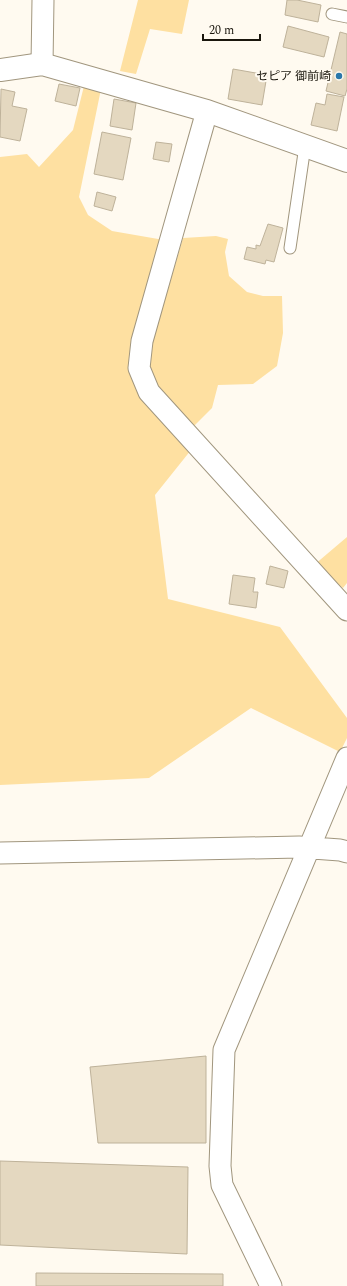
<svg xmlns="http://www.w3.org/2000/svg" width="347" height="1286" font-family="Spectral,'Noto Sans JP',serif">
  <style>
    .green { fill: #fee0a1 }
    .building { fill: #e4d8c0; stroke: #beb29a }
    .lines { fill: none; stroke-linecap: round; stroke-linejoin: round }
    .service-casing { stroke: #a1967e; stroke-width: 13 }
    .minor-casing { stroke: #a1967e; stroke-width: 23 }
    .tertiary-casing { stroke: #a1967e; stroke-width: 24 }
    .service { stroke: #fff; stroke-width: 11 }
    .minor { stroke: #fff; stroke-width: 21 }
    .tertiary { stroke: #fff; stroke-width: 22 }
    .poi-dot { fill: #2a78aa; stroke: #fffaf0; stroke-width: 1.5 }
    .labels { text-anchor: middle; stroke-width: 4; stroke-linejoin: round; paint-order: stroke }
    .poi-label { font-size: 12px; fill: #1a160d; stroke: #fffaf0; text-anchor: end }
  </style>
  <rect width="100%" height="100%" fill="#fffaf0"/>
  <path class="green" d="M138 0H189L182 34 150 29 136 74 120 71Z
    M84 86 101 89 79 197 88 215 112 231 164 240 136 380 191 450 155 495 168 599 280 627 347 718V738L340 752 251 708 149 778 0 785V157L27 154 39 167 73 130Z
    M216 236 228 239 225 252 229 276 247 292 263 296H282L283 333 277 366 253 384 218 385 212 408 194 426 151 392 145 367 183 238Z
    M347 537V583L343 588 314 565Z"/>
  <path class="building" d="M287 0H297L321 5 318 22 285 15Z
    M288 26 329 37 324 57 283 47Z
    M340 32 347 34V89L345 96 326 91Z
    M233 69 267 75 262 105 228 99Z
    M59 84 80 88 76 106 55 101Z
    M1 89 15 92 12 106 27 109 20 141 0 137Z
    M327 94 344 97 337 131 311 125 316 103 325 105Z
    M114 99 136 103 132 130 110 126Z
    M102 132 131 138 123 180 94 174Z
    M156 142 172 144 169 162 153 159Z
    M97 192 116 197 112 211 94 206Z
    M268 224 283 228 274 262 266 260 265 264 244 259 247 247 256 249V245L260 246Z
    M270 566 288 571 284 588 266 584Z
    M233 575 255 578 253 592H258L256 608 229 604Z
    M206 1056V1143H98L90 1067Z
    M0 1161 188 1167 187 1254 0 1245Z
    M36 1273 223 1274V1286H36Z"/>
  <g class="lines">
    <g class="service-casing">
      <path id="service" d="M332 14 347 17
        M290 248 305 146"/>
    </g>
    <g class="minor-casing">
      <path id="minor" d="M42 64 43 0
        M207 111 142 341 139 368 149 392 347 610
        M0 853 299 847 340 850 347 852
        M271 1286 222 1185 220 1166 224 1050 347 758"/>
    </g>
    <g class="tertiary-casing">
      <path id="tertiary" d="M0 70 42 64 207 111 347 161"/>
    </g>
    <use href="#service" class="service"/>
    <use href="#minor" class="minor"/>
    <use href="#tertiary" class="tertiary"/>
  </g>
  <circle class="poi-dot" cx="339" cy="76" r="4"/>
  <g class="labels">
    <g class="poi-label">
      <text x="331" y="80">セピア 御前崎</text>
    </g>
  </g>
  <path d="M203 34v6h57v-6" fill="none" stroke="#1a160d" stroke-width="2"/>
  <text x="209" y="34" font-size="12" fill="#1a160d" stroke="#fffaf0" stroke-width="3" paint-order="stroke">20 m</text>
</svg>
